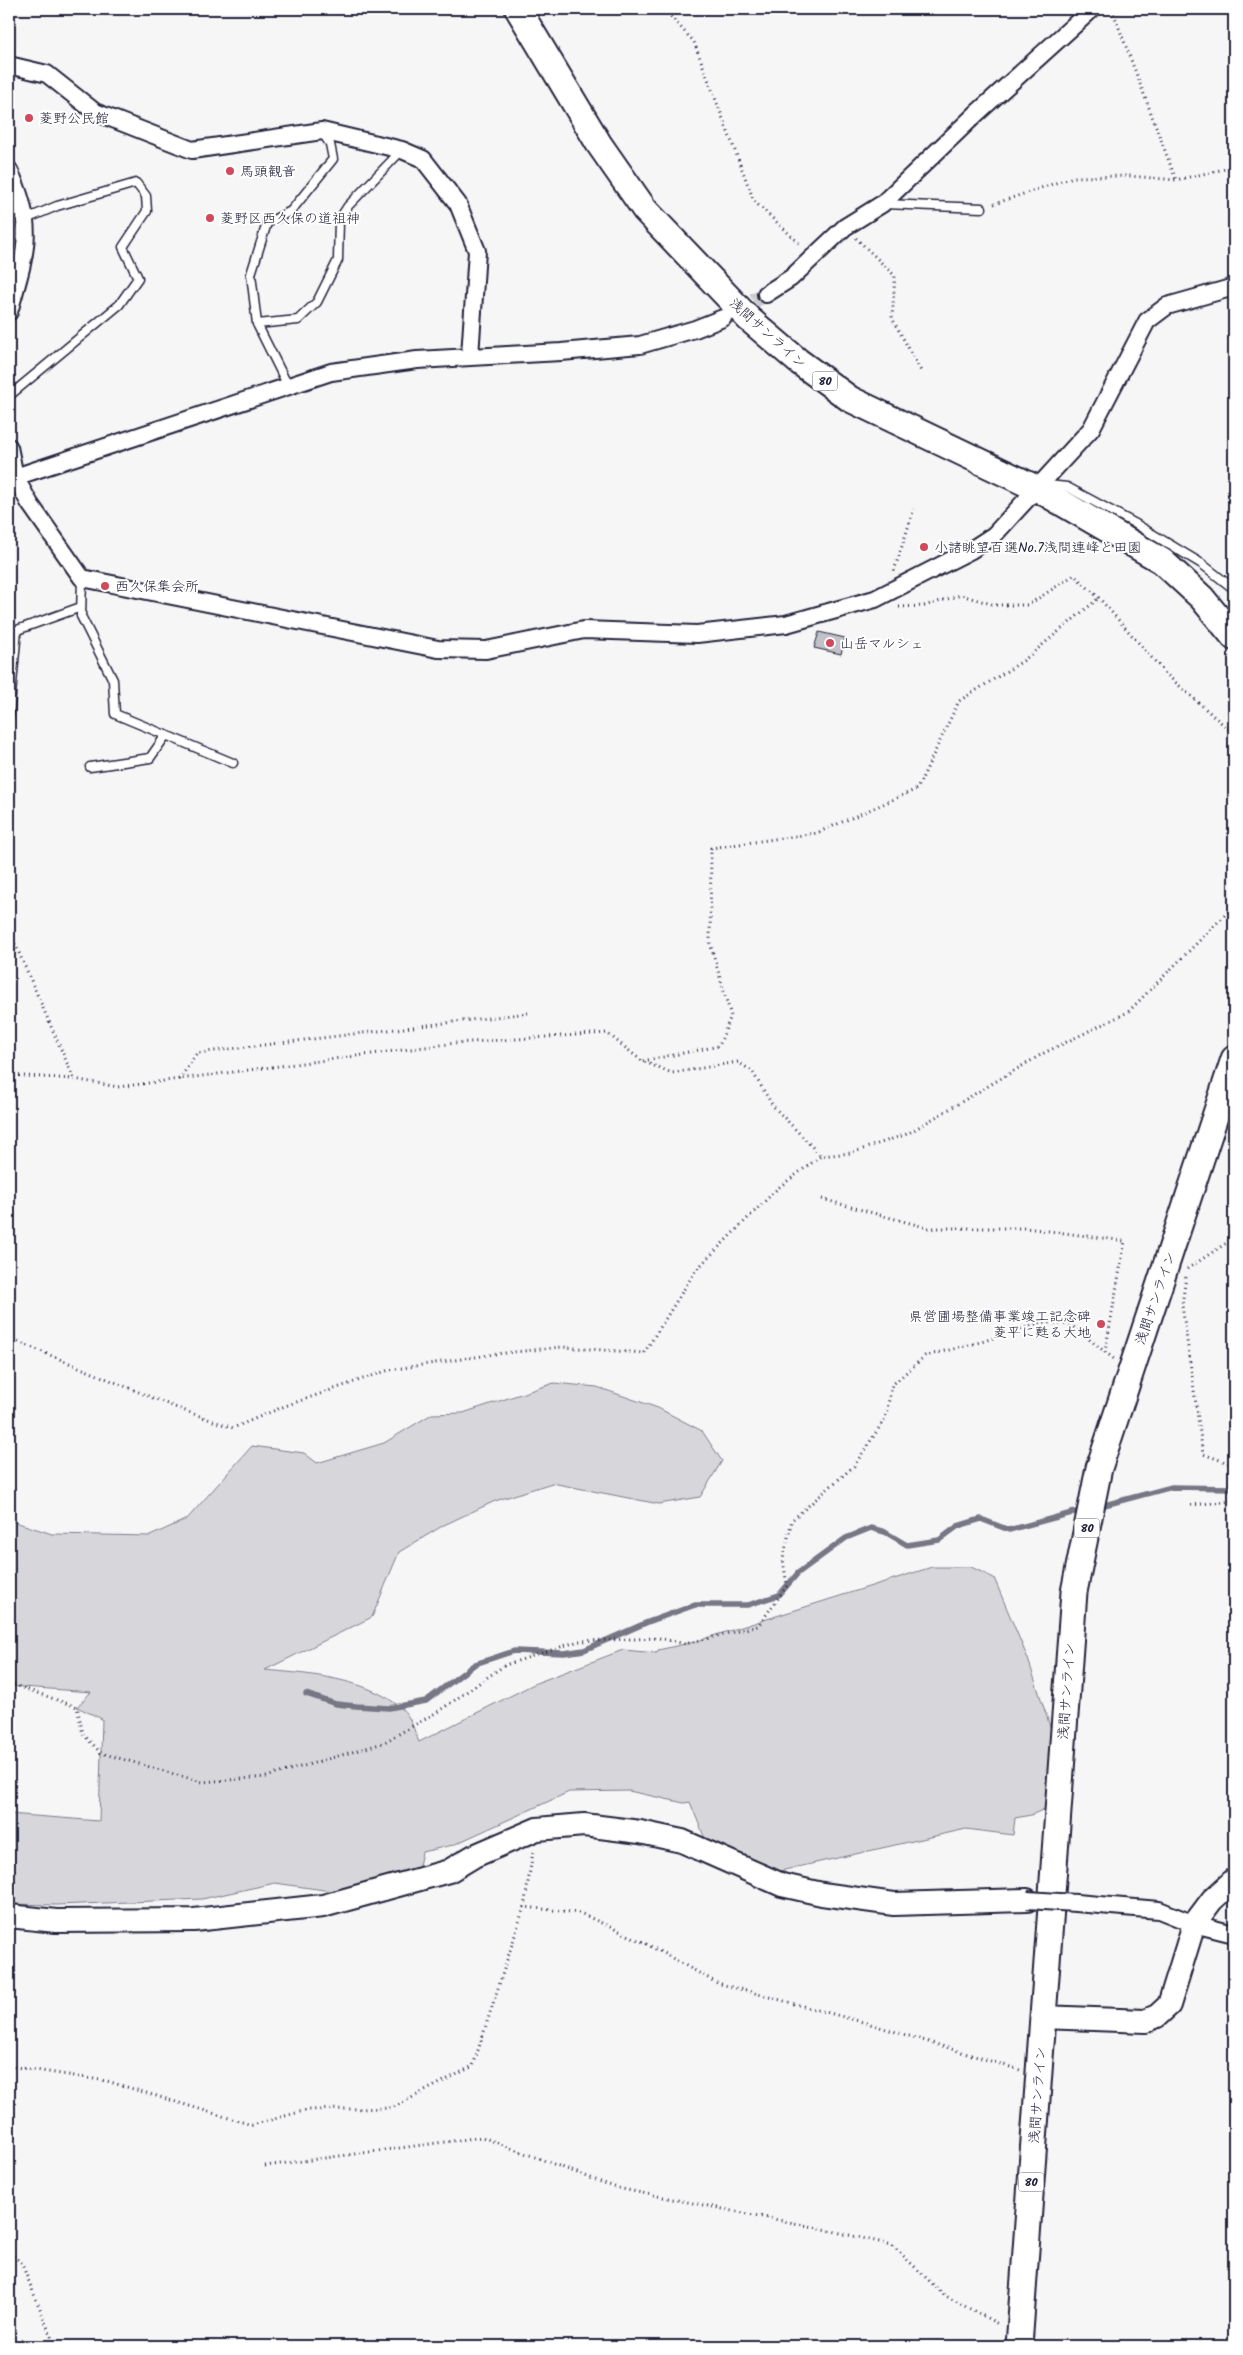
<svg xmlns="http://www.w3.org/2000/svg" width="1243" height="2355" font-family="Kalam,'Klee One',sans-serif">
  <style>
    .green { fill: #d7d7db; stroke: #7c7c8b }
    .lines { fill: none; stroke-linecap: round; stroke-linejoin: round }
    .stream { stroke: #767685; stroke-width: 5.5 }
    .building { fill: #c2c2c9; stroke: #22223b }
    .street-tunnel { stroke: #ccccd1; stroke-width: 16; stroke-dasharray: 16 8; stroke-linecap: butt }
    .lane-casing { stroke: #22223b; stroke-width: 11 }
    .street-casing { stroke: #22223b; stroke-width: 20 }
    .secondary-casing { stroke: #22223b; stroke-width: 26 }
    .primary-casing { stroke: #22223b; stroke-width: 29 }
    .path { stroke: #22223b; stroke-width: 3; stroke-dasharray: 1 4; stroke-linecap: butt }
    .lane { stroke: #fff; stroke-width: 8 }
    .street { stroke: #fff; stroke-width: 16 }
    .secondary { stroke: #fff; stroke-width: 22 }
    .primary { stroke: #fff; stroke-width: 25 }
    .street-bridge-casing { stroke: #22223b; stroke-width: 20; stroke-linecap: butt }
    .street-bridge { stroke: #fff; stroke-width: 16 }
    .poi-dot { fill: #d1495b; stroke: #fff; stroke-width: 2 }
    .labels { text-anchor: middle; stroke-width: 4; stroke-linejoin: round; paint-order: stroke }
    .shield { fill: #fff; stroke: #646476; stroke-width: 1 }
    .shield-label { font-size: 12px; font-weight: bold; fill: #22223b }
    .poi-label { font-size: 14px; fill: #22223b; stroke: #fff; text-anchor: start }
    .street-label { font-size: 14px; fill: #22223b; stroke: #fff }
  </style>
  <rect width="100%" height="100%" fill="#f6f6f7"/>
  <filter id="ink" filterUnits="userSpaceOnUse"><feTurbulence type="fractalNoise" baseFrequency=".02" numOctaves="2"/><feDisplacementMap in="SourceGraphic" scale="10" xChannelSelector="R" yChannelSelector="G"/><feConvolveMatrix kernelMatrix="1 2 1 2 8 2 1 2 1" color-interpolation-filters="sRGB"/></filter>
  <g filter="url(#ink)">
    <path class="green" d="M554 1383 597 1387 658 1408 702 1431 722 1461 700 1497 659 1504 552 1483 495 1501 444 1525 399 1552 372 1617 265 1670C309 1674 367 1678 401 1708 411 1716 414 1731 419 1742L536 1683 623 1650 657 1653 658 1650 694 1642 932 1567H971L994 1578 1028 1659 1058 1751 1056 1804 1031 1815 1015 1818 1013 1835 966 1829 780 1871H734L712 1856 690 1802 684 1803 629 1791 569 1792 453 1845 422 1852 416 1879 366 1896 275 1883 202 1899 57 1905 9 1904V1814L99 1821 102 1719 77 1707 91 1692 9 1686V1520L52 1534 150 1536 187 1519 252 1446 304 1453 317 1463 384 1443 432 1414 463 1413Z"/>
    <g class="lines">
      <path class="stream" d="M1097 1507 1172 1487 1234 1488
        M306 1694 336 1704 356 1706 389 1708 426 1701 475 1664 514 1651 564 1653 584 1650 648 1622 695 1605H748L779 1595 798 1573 846 1538 871 1528 885 1532 907 1545 939 1540 958 1526 981 1519 1009 1530 1083 1510"/>
    </g>
    <path class="building" d="M819 632 845 638 841 654 814 648Z"/>
    <g class="lines">
      <path class="street-tunnel" d="M732 312 766 294"/>
      <g class="lane-casing">
        <path id="lane" d="M885 204 982 208
          M257 324 298 320 317 302 338 260 339 220 348 206 402 150
          M288 386 257 324 251 274 267 223 291 211 333 159 330 144 322 132
          M9 396 119 305 138 278 123 247 147 211 146 196 136 183 57 206 26 219
          M1048 485 1067 487 1134 523 1202 564 1234 589
          M82 578 81 616 113 680 115 714 233 763
          M9 717 17 630 81 607
          M90 767 150 758 166 735"/>
      </g>
      <g class="street-casing">
        <path id="street" d="M9 65 47 74 95 112 192 150 322 131 402 150 423 159 458 204 477 251 470 356
          M9 170C37 228 25 254 9 312
          M766 294 791 278 845 227 882 204 977 113 1092 9
          M9 447 15 477 30 504 82 578 438 649 486 650 584 630 697 634 786 624 875 599 971 550 994 535 1091 429 1147 321 1167 306 1234 287
          M9 479 331 372 417 360 561 352 640 345 695 329 723 318
          M1076 1903 1159 1910 1194 1924 1234 1934"/>
      </g>
      <g class="secondary-casing">
        <path id="secondary" d="M9 1916 56 1921 194 1920 323 1906 449 1871 474 1856 537 1829 584 1825 640 1832 682 1841 782 1885 822 1894 894 1904 1027 1900
          M1042 2017 1145 2021 1157 2016 1169 2005 1194 1924 1212 1900 1234 1880"/>
      </g>
      <g class="primary-casing">
        <path id="primary" d="M518 9 599 144 645 210 749 319 798 361 850 399 1038 489 1162 561 1202 598 1234 637
          M1019 2346 1074 1592 1099 1468 1234 1059"/>
      </g>
      <path class="path" d="M664 9 694 42 754 201 801 245
        M1112 9 1176 180
        M994 204 1073 177 1130 176 1176 180 1234 167
        M856 238 895 276 892 318 922 373
        M894 571 914 509
        M899 607 924 606 961 595 995 605H1028L1074 575 1099 598 1166 674 1234 734
        M9 930 74 1079
        M643 1061 719 1046 731 1016 710 943 711 848 817 833 917 789 959 701 1023 661 1099 598
        M9 1075 74 1079 118 1087 456 1043 607 1033 642 1061 672 1073 738 1062 752 1071 773 1106 821 1156
        M179 1080 197 1053 528 1013
        M822 1199 928 1228H1026L1125 1241 1105 1352
        M1187 1269 1234 1238
        M1186 1277 1182 1305 1203 1454 1234 1465
        M9 1338 177 1408 233 1428 285 1406 389 1370 495 1354 562 1347 644 1353 696 1270 778 1188 821 1156 851 1153 907 1134 1044 1053 1128 1012 1234 906
        M1191 1505 1234 1501
        M9 1683 77 1707 83 1734 101 1753 202 1782 266 1777 383 1743 439 1711 505 1665 579 1641 659 1638 685 1644 758 1626 787 1586 783 1559 792 1520 854 1466 885 1419 892 1385 925 1356 981 1342 1042 1322 1071 1325 1114 1359
        M533 1852 524 1907 580 1913 643 1942 717 1983 870 2024 1020 2070
        M9 2066 107 2081 252 2125 307 2110 392 2108 473 2066 524 1907
        M265 2166 482 2137 617 2188 819 2228 892 2245 944 2295 1000 2325
        M9 2253 21 2262 55 2346"/>
      <use href="#lane" class="lane"/>
      <use href="#street" class="street"/>
      <use href="#secondary" class="secondary"/>
      <use href="#primary" class="primary"/>
      <g class="street-bridge-casing">
        <path id="street-bridge" d="M1027 1900 1076 1903"/>
      </g>
      <use href="#street-bridge" class="street-bridge"/>
    </g>
  </g>
  <g class="poi-dot">
    <circle cx="29" cy="118" r="5"/>
    <circle cx="230" cy="171" r="5"/>
    <circle cx="210" cy="218" r="5"/>
    <circle cx="924" cy="547" r="5"/>
    <circle cx="105" cy="586" r="5"/>
    <circle cx="830" cy="643" r="5"/>
    <circle cx="1101" cy="1324" r="5"/>
  </g>
  <g class="labels">
    <g class="shield">
      <rect x="812.5" y="371.5" width="25" height="19" rx="4"/>
      <rect x="1074.5" y="1518.5" width="25" height="19" rx="4"/>
      <rect x="1018.5" y="2172.5" width="25" height="19" rx="4"/>
    </g>
    <g class="shield-label">
      <text x="825" y="385">80</text>
      <text x="1087" y="1532">80</text>
      <text x="1031" y="2186">80</text>
    </g>
    <g class="poi-label">
      <text x="39" y="123">菱野公民館</text>
      <text x="240" y="176">馬頭観音</text>
      <text x="220" y="223">菱野区西久保の道祖神</text>
      <text x="934" y="552">小諸眺望百選No.7浅間連峰と田園</text>
      <text x="115" y="591">西久保集会所</text>
      <text x="840" y="648">山岳マルシェ</text>
      <text x="1091" y="1321" text-anchor="end">県営圃場整備事業竣工記念碑<tspan x="1091" dy="16">菱平に甦る大地</tspan></text>
    </g>
    <g class="street-label">
      <text transform="translate(768 333) rotate(42)" y="5">浅間サンライン</text>
      <text transform="translate(1155 1298) rotate(-71)" y="5">浅間サンライン</text>
      <text transform="translate(1066 1691) rotate(-86)" y="5">浅間サンライン</text>
      <text transform="translate(1037 2095) rotate(-86)" y="5">浅間サンライン</text>
    </g>
  </g>
  <rect width="1243" height="2355" fill="none" stroke="#fff" stroke-width="30"/>
  <rect x="15" y="15" width="1213" height="2325" fill="none" stroke="#22223b" stroke-width="2" filter="url(#ink)"/>
</svg>
